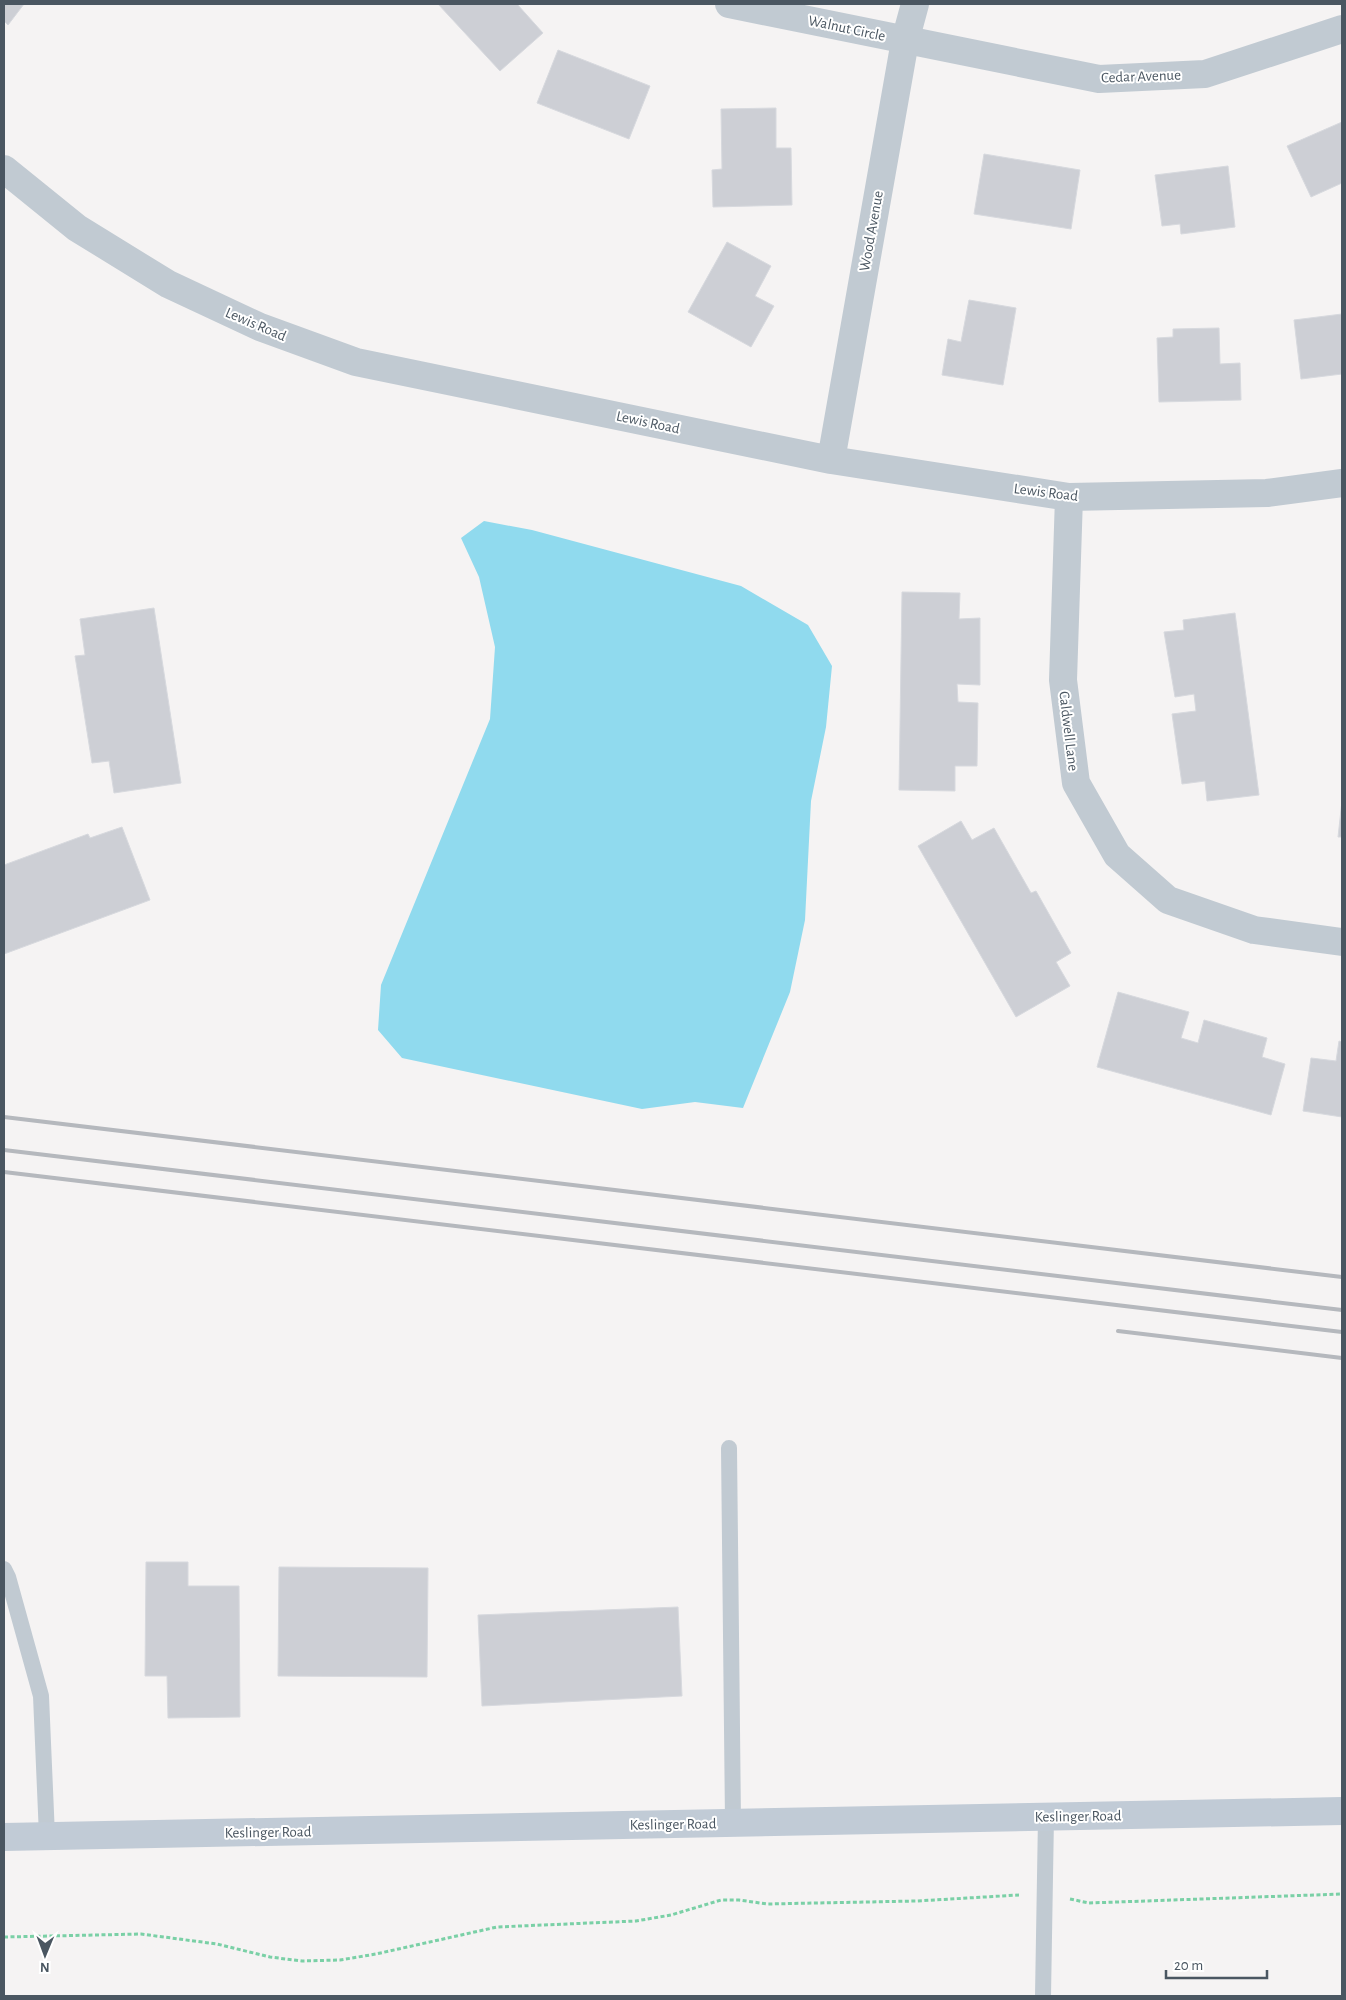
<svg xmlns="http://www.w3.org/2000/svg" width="1346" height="2000" font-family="'Alegreya Sans',sans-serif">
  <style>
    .water { fill: #90daee }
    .building { fill: #cdcfd5; stroke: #d7d9de }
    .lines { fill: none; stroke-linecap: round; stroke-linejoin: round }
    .path { stroke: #7ad0a6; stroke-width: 3; stroke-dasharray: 4 2.5; stroke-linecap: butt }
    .lane { stroke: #c1cad2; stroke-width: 16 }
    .street { stroke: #c1cad2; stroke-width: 28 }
    .secondary { stroke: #c1cbd6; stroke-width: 28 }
    .rail { stroke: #b5b8bd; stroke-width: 4 }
    .labels { text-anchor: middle; stroke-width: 4; stroke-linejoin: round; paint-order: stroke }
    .street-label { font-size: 15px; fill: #4a5661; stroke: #fff }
  </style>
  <rect width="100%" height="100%" fill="#f5f3f3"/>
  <path class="water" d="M484 521 532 530 741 586 808 625 832 666 826 727 811 801 805 920 790 992 743 1108 695 1102 642 1109 402 1058 378 1030 381 985 490 719 495 647 479 577 461 538Z"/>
  <path class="building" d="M4 4H24L8 25 4 21Z
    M438 4H517L543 33 500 71Z
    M558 50 650 86 629 139 537 103Z
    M776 108V148H791L792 205 713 207 712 170 722 169 721 109Z
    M1342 122V183L1311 197 1287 146Z
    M984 154 1080 170 1071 229 974 214Z
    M1228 166 1235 227 1181 234 1180 224 1162 226 1155 175Z
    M727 242 771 266 755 296 774 306 751 347 688 312Z
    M969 300 1016 308 1003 385 942 375 948 339 961 342Z
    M1342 314V374L1301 379 1294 320Z
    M1219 328 1220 364 1240 363 1241 400 1159 402 1157 338 1173 337V329Z
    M902 592 960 593 959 619 980 618V685L957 684 958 702 978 703 977 766H955V791L899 790Z
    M154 608 181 783 114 793 109 761 92 763 75 656 85 655 80 619Z
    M1235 613 1259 795 1207 801 1205 781 1182 784 1172 714 1196 711 1194 694 1175 697 1164 632 1184 630 1183 620Z
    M1342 801V837H1338Z
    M961 821 972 840 994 828 1031 893 1036 891 1071 953 1056 962 1070 986 1016 1017 918 846Z
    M122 827 150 900 4 954V865L88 834 90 838Z
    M1118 992 1189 1012 1181 1038 1198 1043 1204 1020 1267 1038 1262 1057 1285 1064 1271 1115 1097 1067Z
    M1339 1041 1342 1042V1117L1303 1111 1311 1058 1336 1061Z
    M146 1562H188V1586H239L240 1717 168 1718 167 1676H145Z
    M279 1567 428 1568 427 1677 278 1676Z
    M678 1607 682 1696 482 1706 478 1615Z"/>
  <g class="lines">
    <path class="path" d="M1070 1899 1089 1903 1342 1894
      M4 1937 141 1934 217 1944 270 1957 302 1961 340 1960 376 1954 497 1927 636 1921 671 1915 721 1900H739L767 1904 916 1901 1019 1895"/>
    <path class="lane" d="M729 1448 733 1822
      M4 1569 8 1577 41 1696 47 1836
      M1043 1996 1046 1817"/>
    <path class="street" d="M729 4 1099 79 1205 74 1342 29
      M4 169 77 228 168 284 260 327 356 362 831 460 1069 497 1267 493 1342 483
      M831 460 905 41 915 4
      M1069 497 1063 680 1076 783 1117 855 1168 900 1254 930 1342 942"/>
    <path class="secondary" d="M4 1837 1342 1811"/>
    <path class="rail" d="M4 1117 1342 1277
      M4 1150 1342 1310
      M4 1172 1342 1332
      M1118 1331 1342 1358"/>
  </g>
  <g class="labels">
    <g class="street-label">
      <text transform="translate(847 28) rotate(12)" y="5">Walnut Circle</text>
      <text transform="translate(1141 76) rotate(-2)" y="5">Cedar Avenue</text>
      <text transform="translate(871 231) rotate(-80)" y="5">Wood Avenue</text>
      <text transform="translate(256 324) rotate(23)" y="5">Lewis Road</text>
      <text transform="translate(648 422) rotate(12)" y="5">Lewis Road</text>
      <text transform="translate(1046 492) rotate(7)" y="5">Lewis Road</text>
      <text transform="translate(1069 731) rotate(83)" y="5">Caldwell Lane</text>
      <text transform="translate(1078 1816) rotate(-1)" y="5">Keslinger Road</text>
      <text transform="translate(673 1824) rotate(-1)" y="5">Keslinger Road</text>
      <text transform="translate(268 1832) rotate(-1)" y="5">Keslinger Road</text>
    </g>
  </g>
  <rect width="1346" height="2000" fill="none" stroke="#4a5661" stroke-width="10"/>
  <g transform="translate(45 1955) rotate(181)" stroke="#ffffff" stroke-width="4" paint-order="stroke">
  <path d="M0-4L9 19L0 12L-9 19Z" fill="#4a5661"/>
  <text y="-8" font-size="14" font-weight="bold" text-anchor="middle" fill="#4a5661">N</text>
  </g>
  <path d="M1166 1970v8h101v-8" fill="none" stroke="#4a5661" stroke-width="2.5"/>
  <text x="1174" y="1970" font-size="15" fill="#4a5661" stroke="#ffffff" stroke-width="4" paint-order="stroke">20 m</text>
</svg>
